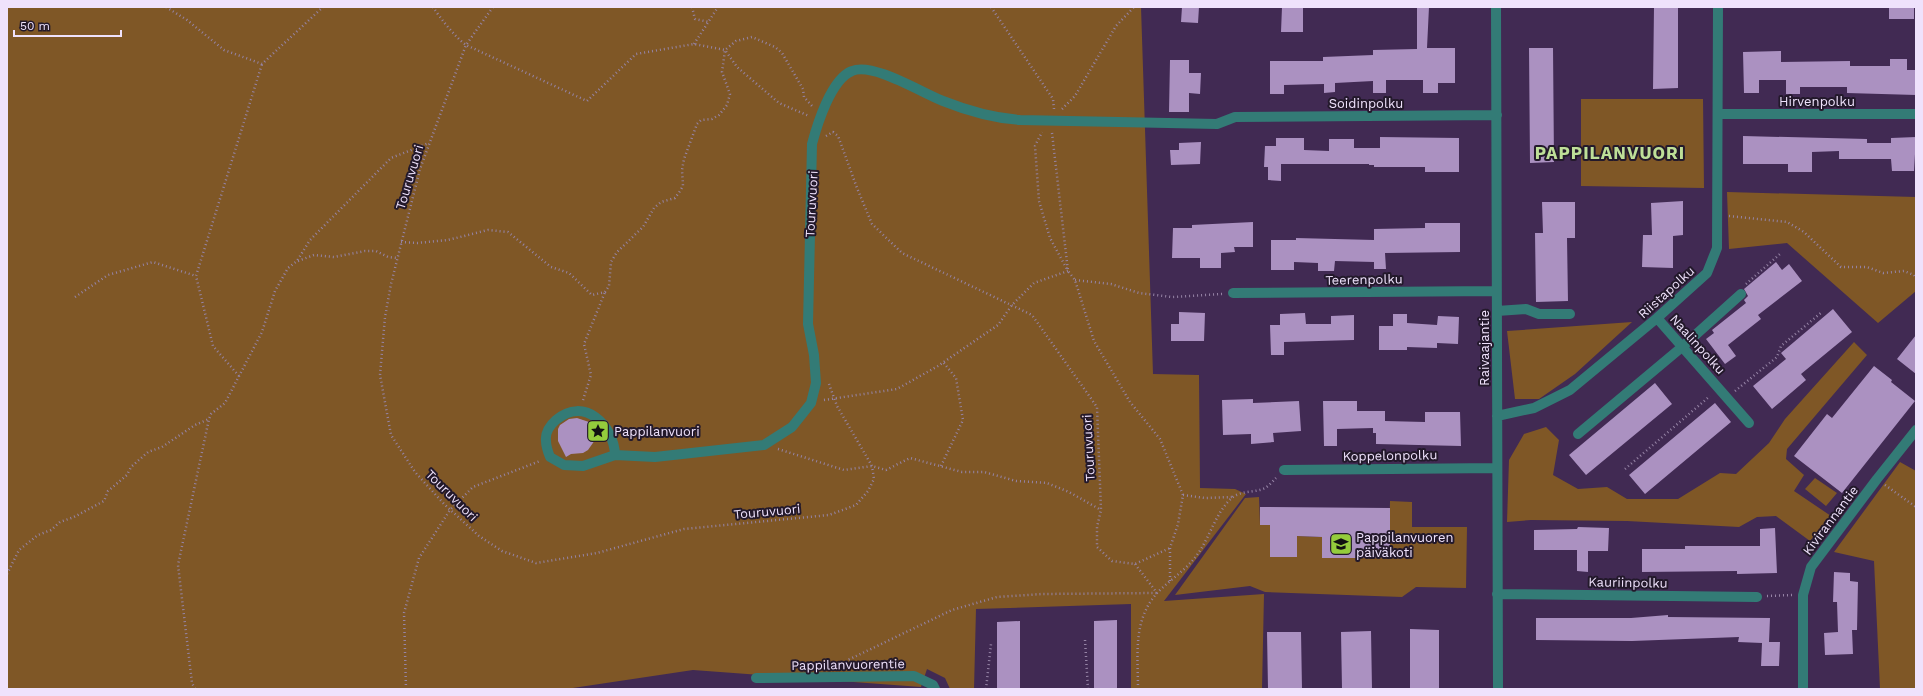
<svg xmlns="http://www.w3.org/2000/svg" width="1923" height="696" font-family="'Work Sans',sans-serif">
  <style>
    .green { fill: #7f5726 }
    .building { fill: #ab91c1 }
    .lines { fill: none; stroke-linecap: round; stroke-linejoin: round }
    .path { stroke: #9684a6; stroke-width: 2.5; stroke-dasharray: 1 3; stroke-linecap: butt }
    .minor { stroke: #337b76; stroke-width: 10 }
    .labels { text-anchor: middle; stroke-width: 4; stroke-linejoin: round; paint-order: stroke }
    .street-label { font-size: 13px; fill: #efe2fc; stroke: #23192b }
    .poi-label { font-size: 13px; fill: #efe2fc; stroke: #23192b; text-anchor: start }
    .district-label { font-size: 17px; font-weight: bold; letter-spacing: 1px; fill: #bedf98; stroke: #23192b }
  </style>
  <rect width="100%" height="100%" fill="#412a53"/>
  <path class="green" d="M7 7H1141L1153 374 1199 375 1200 488 1235 489 1246 494 1164 601 1264 594 1262 689H1131V604L976 609 974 689H950L945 678 927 669 921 687 693 670 566 689H7Z
    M1581 99H1703L1704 188 1581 186Z
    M1727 192 1916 197V291L1878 323 1787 243 1729 249Z
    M1632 322 1575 374 1539 399H1515L1507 331Z
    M1854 342 1867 355 1787 449 1786 459 1804 475 1794 491 1831 516 1810 541 1776 516 1757 517 1739 527 1627 521 1531 520 1507 522 1509 460 1524 434 1546 427 1559 440 1553 475 1578 489 1607 487 1627 499H1678L1720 473 1736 474 1769 443 1785 419Z
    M1900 462 1916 471V689H1880L1874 561 1834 552Z
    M1815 478 1837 493 1826 506 1805 489Z
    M1259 497 1260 525H1270V557H1297V536L1322 537 1389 558 1390 501 1412 502V527H1467L1466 588 1416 587 1402 597 1265 592 1250 586 1175 595 1245 498Z"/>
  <path class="building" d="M1182 7H1199L1198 23 1181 22Z
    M1282 7H1303V32H1281Z
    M1417 7H1429L1427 48H1455V83H1438V93H1423V80H1386V93H1373V81L1335 83V92L1324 93V84L1284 85V94H1270V61H1323V57L1373 55V50L1417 49Z
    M1654 7H1678V88L1653 89Z
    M1889 7H1914V19H1889Z
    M1529 48H1553L1554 162 1530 163Z
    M1781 51V62L1850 61V66H1890V59H1907V70H1916V95L1847 93V87H1800V94H1786V80H1759V93H1744L1743 52Z
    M1170 60H1189V73H1201L1200 94 1189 93V112H1169Z
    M1743 136 1867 139V143H1891V138L1916 137 1914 171H1892L1891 159H1839V151L1812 152V172H1788V164H1743Z
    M1380 137 1459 138V172H1425V167H1374V165H1369V164H1281V181L1268 180V167H1264L1265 146H1276V138H1304V150L1329 151V139H1354V148H1380Z
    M1201 142 1200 164 1171 165 1170 150H1179V143Z
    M1683 201V235L1673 236V268L1642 267 1643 235H1652L1651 203Z
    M1542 202H1575V238H1567L1568 301 1536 302 1535 233H1543Z
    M1253 222V247H1234L1235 252 1221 253V268H1200V258H1172L1173 228H1192V225Z
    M1425 223H1460V252L1385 253 1386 269H1374V262L1335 261 1334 271H1318V263L1294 262V270H1271V240H1296V238L1374 240V229L1425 228Z
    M1776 262 1782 270 1789 264 1802 281 1758 315 1761 319 1728 345 1736 356 1725 364 1706 339 1714 333 1712 330 1746 303 1744 300 1748 296 1744 289Z
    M1833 309 1852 332 1801 374 1806 380 1772 409 1753 386 1786 359 1781 353Z
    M1179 312 1205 313 1204 341H1171V324H1179Z
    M1305 313 1306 324H1331V316L1354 315V340L1284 342V355H1271L1270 325H1280V314Z
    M1393 314H1407V323L1437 325 1438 316 1459 317 1458 344 1437 343V348L1407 347V350H1379V326H1393Z
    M1916 335V374L1897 359Z
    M1874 366 1892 380 1891 382 1915 401 1842 493 1794 456 1827 414 1832 418Z
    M1655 383 1672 404 1586 475 1569 455Z
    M1253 399V403L1299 401 1301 431 1273 433 1274 442 1251 444V434L1223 435 1222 400Z
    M1323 401H1357V411H1385V421L1425 422V412H1460L1461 446 1376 444V433H1373V428L1337 429V446H1324Z
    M1715 403 1731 422 1645 494 1629 475Z
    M577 418 592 423 597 431 595 440 588 450 583 453 571 454 566 457 558 441V429L560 425 569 419Z
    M1260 507 1390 508V558H1322V537L1297 536V557H1270V525H1260Z
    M1578 527 1609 528 1608 551H1588V572L1577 571V550H1534V530L1577 529Z
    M1775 528 1777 573 1737 574V571L1642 572V549H1685V546H1760V529Z
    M1834 572 1850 573V581L1858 582 1857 630H1852L1853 654 1825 655 1824 633 1838 632 1837 602H1833Z
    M1668 615V617L1770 618 1769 642H1780L1779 666H1761L1762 643 1738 642 1739 637 1632 641 1536 640V618H1631Z
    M1117 620V689H1094V621Z
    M1020 621V689H997V622Z
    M1410 629 1439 630V689H1410Z
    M1371 631 1372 689H1342L1341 632Z
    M1267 632H1301L1302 689H1268Z"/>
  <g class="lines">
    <path class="path" d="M166 7 187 20 224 50 262 64 323 7
      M433 7C440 18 456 38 466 45L587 101 636 54 694 44 725 50 737 67 779 103 809 116
      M493 7 466 45 420 169 391 284 385 317 380 375 391 435 415 472 444 504 479 536 502 551 536 563 597 553 684 529 829 515 856 505 868 491 874 479 872 466 837 406 829 384
      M692 7 695 19 709 22
      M991 7 1053 99 1054 109
      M694 44 718 7
      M1062 109 1075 96 1116 26 1134 7
      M1052 133 1068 271 1075 280 1094 341 1130 402 1160 439 1183 495 1178 524 1170 548V582
      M826 136 833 132 838 136 857 188 872 224 902 253 1032 315 1097 407 1101 510 1097 527V547L1112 561 1135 564 1170 548
      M1729 216 1787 222 1804 232 1841 267H1867L1883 273 1904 271 1914 275 1916 278
      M401 242 417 243 448 240 488 230 508 232 551 267 569 273 592 295 605 292 609 286 611 262 617 252 643 227 654 208 661 202 675 198 680 191 683 186 682 170 684 159 697 124 701 120 712 119 719 115 727 105 730 94 722 72 725 50 736 41 752 37 775 47 782 53 803 89 804 97 813 107
      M298 261 314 255 334 257 365 251H376L388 257 397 258
      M1075 280 1111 284 1139 293 1172 297 1223 294
      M1746 284 1780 254
      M75 297 108 275 153 262 196 276
      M239 376 213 346 196 276 262 64
      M1735 391 1777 357 1781 346 1822 312
      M583 400 591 375 584 344 605 292
      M824 400 897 389 938 366 998 325 1012 305 1034 283 1068 271 1050 238 1039 201 1035 146 1042 132
      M778 449 844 470 872 466 886 470 910 458 962 472H984L1016 481 1047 483 1069 492 1101 510
      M941 466 963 420 956 378 943 362
      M1625 469 1710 396
      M1885 485 1916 507
      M1183 495 1205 498 1233 497
      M1135 564 1157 593
      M7 574 19 550 38 535 51 530 60 522 74 517 104 501 108 491 127 475 131 467 148 452 162 447 195 425 209 419 211 414 225 403 262 332 275 291 288 268 297 261 310 240 391 158 429 143
      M1767 596 1792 595
      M1085 640 1088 689
      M844 666 848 660 952 610 997 597 1042 594 1157 593
      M195 689 192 683 178 565 209 419
      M406 689 404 613 419 558 450 510 473 487 540 461
      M986 689 991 644
      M1138 689C1138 653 1132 617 1161 589 1175 576 1191 566 1201 549 1211 533 1218 509 1233 497 1243 490 1255 493 1265 488 1269 486 1273 481 1276 478"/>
    <path class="minor" d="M1496 7 1498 689
      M1719 114H1916
      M1233 293 1496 291
      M1497 311 1526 309 1539 314H1570
      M1657 318 1749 423
      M1497 416 1534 408 1570 390 1657 318 1707 273 1717 248 1718 7
      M1578 434 1682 347 1741 294
      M615 455 583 466 564 465 550 457C548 452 546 446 546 441 545 433 550 425 556 420 584 396 614 425 615 455L655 457 764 445 792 427 811 403 816 383 814 355 808 324 812 144C817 125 831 79 852 71 873 62 922 93 943 101 968 111 993 118 1020 120L1217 124 1235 117 1497 115
      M1284 470 1497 468
      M1497 594 1757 597
      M756 678 914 676 933 685 935 689
      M1803 689V595L1811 567 1877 479 1916 430"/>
  </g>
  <defs>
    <g id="sight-square" transform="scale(1.15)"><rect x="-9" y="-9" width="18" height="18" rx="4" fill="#94cc3c" stroke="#23192b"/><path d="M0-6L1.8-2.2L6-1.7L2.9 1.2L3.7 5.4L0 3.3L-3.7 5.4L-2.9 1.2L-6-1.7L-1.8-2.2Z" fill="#111"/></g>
    <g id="school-square" transform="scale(1.15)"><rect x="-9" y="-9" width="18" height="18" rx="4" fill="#94cc3c" stroke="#23192b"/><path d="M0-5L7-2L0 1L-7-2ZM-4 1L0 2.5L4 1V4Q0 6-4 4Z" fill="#111"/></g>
  </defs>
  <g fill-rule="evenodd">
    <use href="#sight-square" x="598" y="431"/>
    <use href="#school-square" x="1341" y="544"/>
  </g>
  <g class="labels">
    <g class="street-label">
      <text x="1817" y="106">Hirvenpolku</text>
      <text x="1366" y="108">Soidinpolku</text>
      <text transform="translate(409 177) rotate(-73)" y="5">Touruvuori</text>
      <text transform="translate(811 204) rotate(-87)" y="5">Touruvuori</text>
      <text transform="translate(1364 279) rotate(-1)" y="5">Teerenpolku</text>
      <text transform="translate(1666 292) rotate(-42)" y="5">Riistapolku</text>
      <text transform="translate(1698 344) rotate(48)" y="5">Naalinpolku</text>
      <text transform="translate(1484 348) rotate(-90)" y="5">Raivaajantie</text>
      <text transform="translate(1088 448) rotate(-93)" y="5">Touruvuori</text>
      <text transform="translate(1390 455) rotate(-1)" y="5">Koppelonpolku</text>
      <text transform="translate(452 495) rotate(45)" y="5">Touruvuori</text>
      <text transform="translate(767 511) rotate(-5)" y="5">Touruvuori</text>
      <text transform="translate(1830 520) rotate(-53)" y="5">Kivirannantie</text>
      <text transform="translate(1628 582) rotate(1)" y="5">Kauriinpolku</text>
      <text transform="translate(848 664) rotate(-1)" y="5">Pappilanvuorentie</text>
    </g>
    <g class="poi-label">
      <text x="614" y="436">Pappilanvuori</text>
      <text x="1356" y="542">Pappilanvuoren<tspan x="1356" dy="15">päiväkoti</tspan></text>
    </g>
    <g class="district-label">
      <text x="1610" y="159">PAPPILANVUORI</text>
    </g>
  </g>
  <rect width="1923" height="696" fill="none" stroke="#efe2fc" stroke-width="16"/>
  <path d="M14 30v6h107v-6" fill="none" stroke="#efe2fc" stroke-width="2"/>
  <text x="20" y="30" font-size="12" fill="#efe2fc" stroke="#23192b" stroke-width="3" paint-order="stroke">50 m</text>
</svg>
